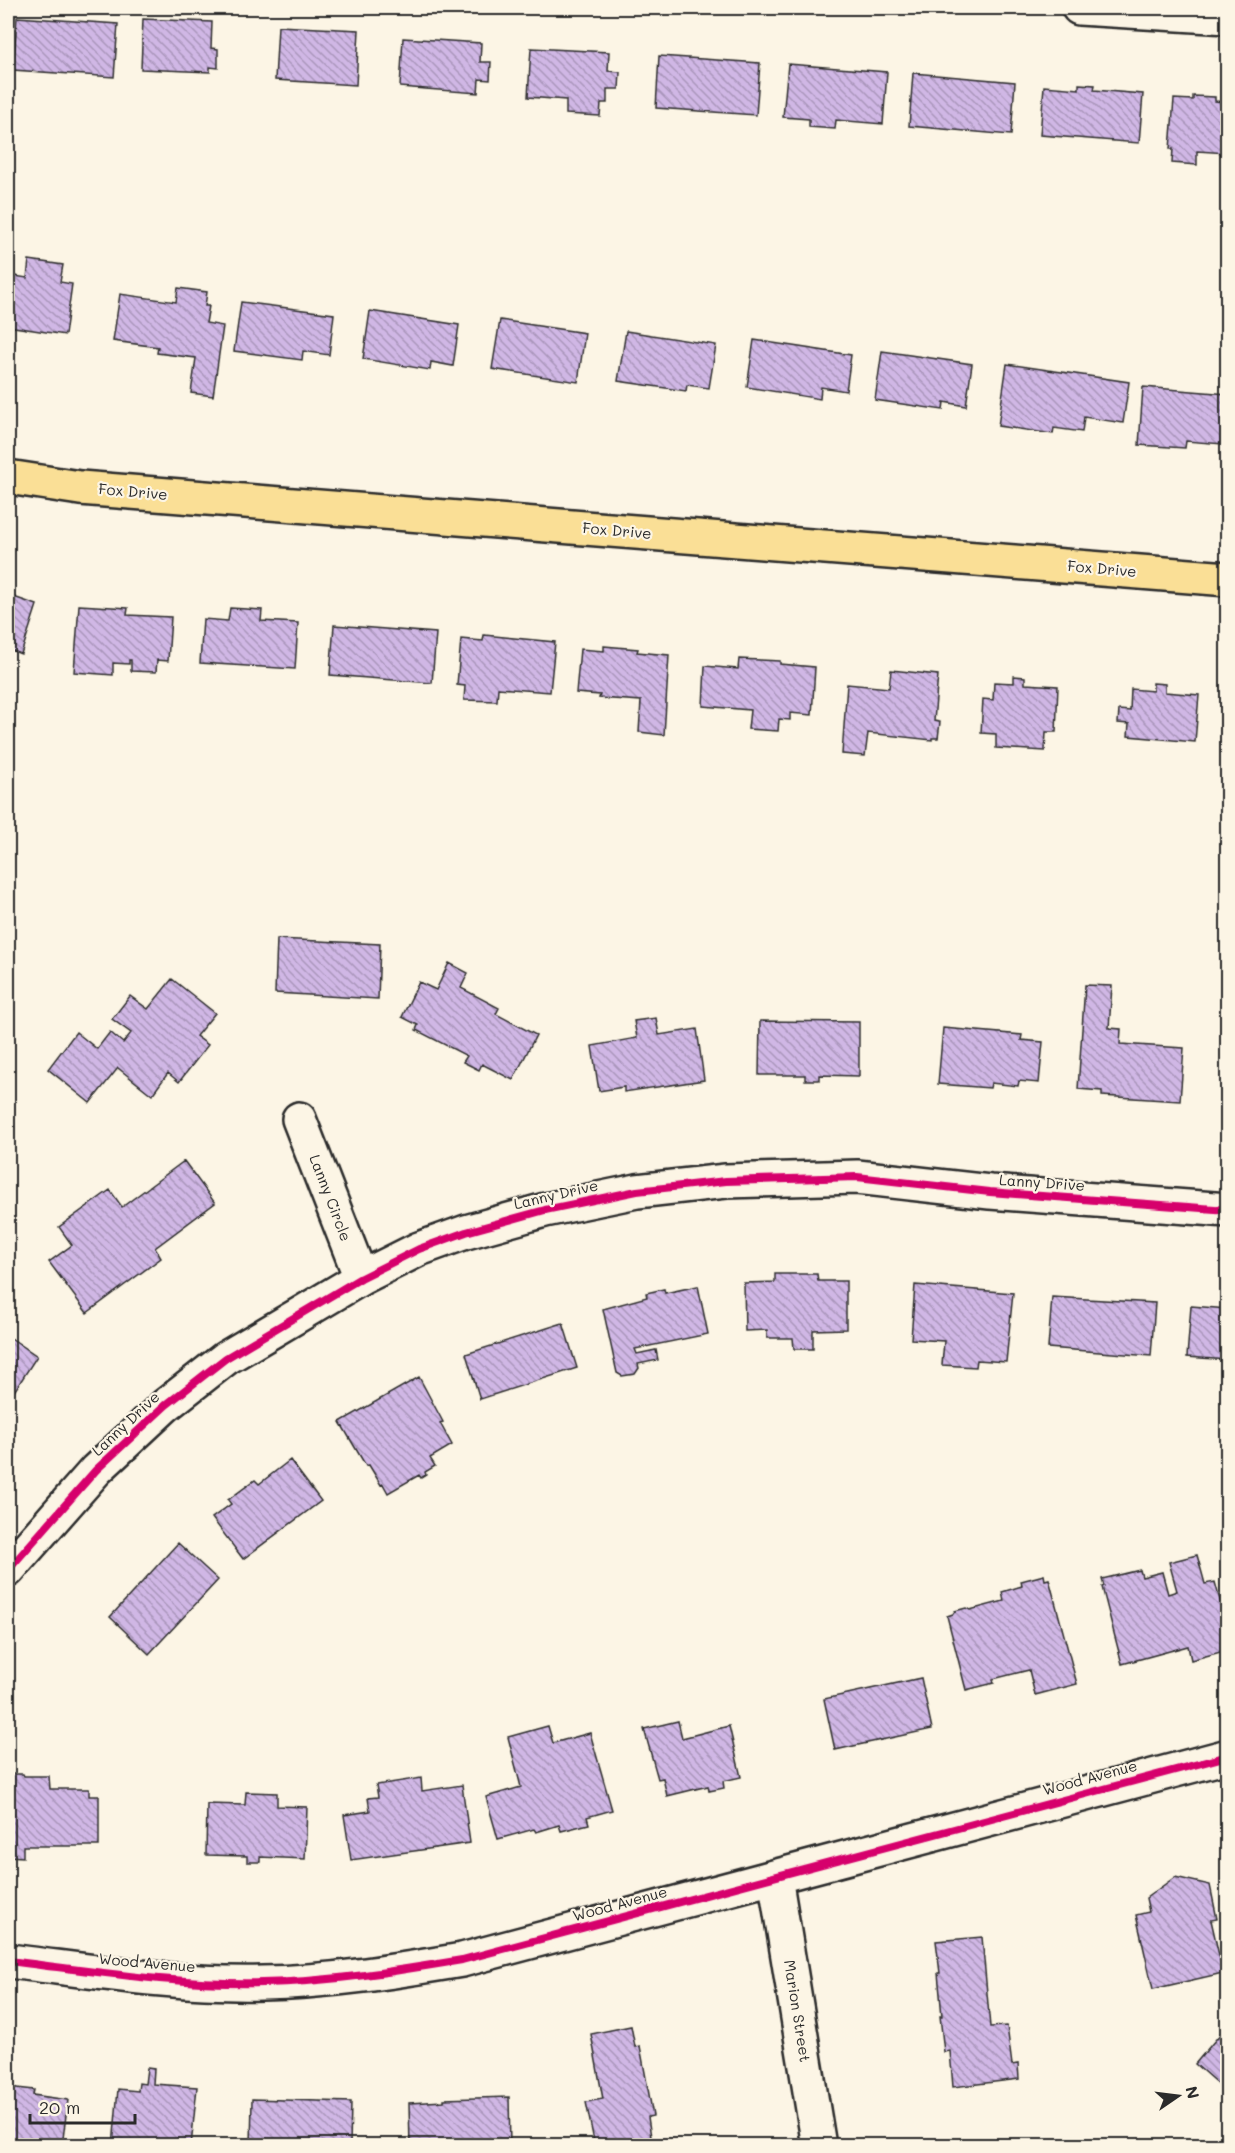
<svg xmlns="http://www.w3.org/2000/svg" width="1235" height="2153" font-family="Mali,sans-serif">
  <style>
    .building { fill: url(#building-back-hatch); stroke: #2b2b2b; stroke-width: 1.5 }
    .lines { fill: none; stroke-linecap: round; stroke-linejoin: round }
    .minor-casing { stroke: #2b2b2b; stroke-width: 38 }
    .major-casing { stroke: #2b2b2b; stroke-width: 38 }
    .minor { stroke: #fcf5e5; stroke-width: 33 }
    .major { stroke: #fadf96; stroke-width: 33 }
    .cycleway-casing { stroke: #fcf5e5; stroke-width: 11 }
    .cycleway { stroke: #d6006c; stroke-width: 8 }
    .labels { text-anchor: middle; stroke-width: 4.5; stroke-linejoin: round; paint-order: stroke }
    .street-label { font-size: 15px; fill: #2b2b2b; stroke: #fcf5e5 }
  </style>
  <defs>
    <pattern id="building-back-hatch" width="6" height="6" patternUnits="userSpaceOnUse" patternTransform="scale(1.5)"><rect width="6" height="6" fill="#d0b7e5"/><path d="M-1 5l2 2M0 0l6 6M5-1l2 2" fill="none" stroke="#a995ba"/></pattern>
  </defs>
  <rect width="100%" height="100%" fill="#fcf5e5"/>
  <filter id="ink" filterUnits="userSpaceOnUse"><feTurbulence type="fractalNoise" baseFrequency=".0167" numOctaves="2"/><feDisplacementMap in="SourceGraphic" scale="12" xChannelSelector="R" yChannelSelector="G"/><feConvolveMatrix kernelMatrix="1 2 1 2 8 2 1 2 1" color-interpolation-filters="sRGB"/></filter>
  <g filter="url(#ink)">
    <path class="building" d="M17 17 118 24 114 77 13 70Z
      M143 19 212 22 211 48 218 49V68L210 67V72L141 69Z
      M278 26 359 30 356 85 275 80Z
      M403 38 481 43 480 62H491L490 80 479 79 478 93 400 87Z
      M531 48 609 52 608 71 620 72 619 89H607V103H601L600 116 566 114V100L528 97Z
      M659 56 760 63 756 115 656 108Z
      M788 64 887 72 883 124 836 120 835 129 809 127V119L783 117Z
      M913 73 1015 82 1011 135 909 126Z
      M1079 84 1095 85 1094 90 1143 94 1139 143 1040 135 1044 86 1079 89Z
      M1193 96 1215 97V101L1228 102V153L1197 151V165L1172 163 1173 149H1170L1174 99 1193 100Z
      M29 260 63 265 60 282 72 284 65 335 8 326V275L27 278Z
      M178 288 207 292 205 306H209L206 323 223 326 213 396 191 393 196 358 157 353 158 347 113 341 120 294 176 302Z
      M241 302 334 314 329 355 303 351 302 360 234 351Z
      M370 311 459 325 453 366 431 362 430 370 363 359Z
      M500 320 585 333 578 382 492 369Z
      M626 331 716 345 709 388 687 385 686 391 618 381Z
      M754 340 851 355 846 391 821 387 820 399 747 387Z
      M882 351 972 364 966 406 944 402 943 410 875 400Z
      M1007 364 1129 382 1123 423 1084 417 1082 432 1054 428 1053 434 998 426Z
      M1143 387 1228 394V441L1223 440V444L1186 441 1185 448 1139 445Z
      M8 595 37 605 21 654 8 649Z
      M79 605 128 608 127 615 171 617 168 661 157 660 156 672 131 671V660H129V664L113 663V675L74 672Z
      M230 608 262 610 261 621 298 623 295 669 200 663 203 619 228 621Z
      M334 625 436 633 432 683 330 675Z
      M484 635 555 642 550 692 498 688 497 701 464 700 465 686 457 685 461 639 483 641Z
      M604 646 638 649 637 652 669 655 664 735 639 732 641 701 599 698 600 695 576 693 580 649 604 651Z
      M739 659 780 661V664L815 667 812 715 790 713V720L779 719 778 731 748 729 750 710 703 706 705 666 738 669Z
      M891 670 938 675 934 721 940 722 938 738H932V740L868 733 865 756 842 754 847 684 889 688Z
      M1014 676 1025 677V684L1058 686 1056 732H1046L1045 751 996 748V734L981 733 983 699 993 700 994 682 1014 683Z
      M1153 683 1165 684V692L1199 695 1195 742 1128 736 1129 724 1118 723 1119 710 1130 711 1131 689 1153 691Z
      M277 939 380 944 378 999 275 993Z
      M449 963 468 973 461 988 499 1008 496 1014 536 1035 513 1080 482 1064 479 1070 463 1062 467 1056 416 1030 418 1025 402 1017 419 982 436 990Z
      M172 979 215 1013 196 1036 208 1045 179 1082 168 1073 152 1095 118 1068 90 1103 48 1069 76 1032 97 1049 110 1032 123 1043 131 1033 112 1019 130 996 148 1009Z
      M1085 985 1112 986 1109 1028 1121 1029 1120 1044 1184 1048 1180 1101 1102 1096V1091L1078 1089Z
      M656 1018 659 1035 697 1029 704 1080 624 1092V1087L599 1091 592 1046 637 1038 634 1021Z
      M760 1021 859 1022V1076L819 1075V1080H805V1075H759Z
      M943 1028 1022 1035 1021 1040 1043 1042 1039 1083 1019 1081 1018 1086 991 1083 990 1088 938 1084Z
      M184 1161 215 1203 155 1248 161 1258 87 1313 49 1262 72 1245 59 1227 110 1190 122 1207Z
      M775 1274H817L818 1281H846V1329L813 1330V1349H794L793 1338H767V1330L745 1331 744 1283 775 1282Z
      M915 1285 1013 1293 1006 1362 977 1360 976 1367 942 1365 944 1341 911 1339Z
      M698 1286 708 1334 635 1349 637 1354 656 1350 658 1360 638 1364 639 1368 635 1374 622 1376 617 1373 603 1309 647 1297 646 1293 664 1289 665 1293Z
      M1052 1297 1155 1303 1151 1356 1048 1348Z
      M1191 1306 1228 1309V1360L1187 1357Z
      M563 1323 577 1368 480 1399 466 1354Z
      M8 1336 37 1356 8 1401Z
      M419 1377 443 1422 440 1423 452 1445 430 1458 435 1466 425 1472 426 1475 421 1478 419 1475 388 1493 383 1484 381 1485 369 1465 366 1466 340 1422Z
      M290 1460 321 1501 243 1559 212 1518 231 1504 228 1500 255 1480 259 1484Z
      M178 1543 218 1580 149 1654 110 1617Z
      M1197 1555 1205 1584 1215 1582 1228 1629V1650L1191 1660 1188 1646 1122 1664 1102 1587 1104 1586 1102 1579 1140 1570 1142 1577 1162 1572 1168 1594 1177 1591 1169 1562Z
      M1044 1575 1045 1580 1049 1579 1077 1684 1035 1695 1029 1670 993 1679 994 1683 966 1690 947 1616 953 1614 955 1611 966 1608 970 1610 1004 1601 1002 1592 1022 1586 1021 1581Z
      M921 1678 932 1729 835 1750 824 1699Z
      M678 1721 682 1738 729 1726 741 1777 723 1781 724 1788 709 1791 708 1786 667 1796 663 1778 658 1779 644 1729Z
      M548 1726 553 1743 590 1733 612 1810 587 1817 589 1824 561 1831 559 1825 536 1832 534 1829 498 1839 486 1797 521 1787 508 1737Z
      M8 1774H23L24 1776H49L50 1789H89V1796H99V1846H23V1857L8 1856Z
      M421 1778 422 1791 462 1785 470 1843 351 1860 344 1815 370 1811 368 1798 378 1797 376 1785Z
      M246 1792 277 1793V1806L307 1807 305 1859 260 1857V1862H247V1856L206 1855 207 1804 245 1805Z
      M1175 1877 1210 1885 1217 1919 1211 1920 1223 1973 1153 1989 1136 1915 1149 1912 1146 1898Z
      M982 1937 990 2027 1007 2026 1012 2065 1018 2064 1019 2079 953 2087 950 2051 944 2052 940 2016H942L938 1973H940L936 1941Z
      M631 2026 635 2047 640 2046 653 2116 648 2117 651 2137 595 2146 586 2102 603 2099 591 2034Z
      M1227 2026 1228 2027 1227 2092 1195 2064Z
      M147 2068 154 2069 153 2084 197 2087 191 2146H113L118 2089 138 2091 139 2083 145 2084Z
      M8 2087 34 2090 33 2095 68 2100 62 2146 8 2144Z
      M509 2097 510 2146H410L409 2103 444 2101V2099Z
      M252 2099 351 2102 350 2146H251Z"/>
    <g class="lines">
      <g class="minor-casing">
        <path id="minor" d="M1079 8 1228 17
          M299 1119 361 1278
          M8 1570 96 1470 166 1405 226 1358 361 1278 419 1249 466 1232 545 1210 637 1191 726 1181 857 1177 990 1192 1228 1210
          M775 1877 819 2146
          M8 1961C92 1971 177 1985 262 1983 330 1982 396 1971 462 1960L1228 1756"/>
      </g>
      <g class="major-casing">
        <path id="major" d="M8 477 80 488 1228 579"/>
      </g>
      <use href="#minor" class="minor"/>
      <use href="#major" class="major"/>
      <g class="cycleway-casing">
        <path id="cycleway" d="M8 1570 96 1470 166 1405 226 1358 361 1278 419 1249 466 1232 545 1210 637 1191 726 1181 857 1177 990 1192 1228 1210
          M8 1961C92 1971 177 1985 262 1983 330 1982 396 1971 462 1960L1228 1756"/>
      </g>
      <use href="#cycleway" class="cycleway"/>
    </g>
  </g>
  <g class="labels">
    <g class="street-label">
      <text transform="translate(133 492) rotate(5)" y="5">Fox Drive</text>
      <text transform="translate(617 531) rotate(5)" y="5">Fox Drive</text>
      <text transform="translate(1102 569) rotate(5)" y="5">Fox Drive</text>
      <text transform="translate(1042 1183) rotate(4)" y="5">Lanny Drive</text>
      <text transform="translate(556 1195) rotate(-13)" y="5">Lanny Drive</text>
      <text transform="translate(330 1198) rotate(69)" y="5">Lanny Circle</text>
      <text transform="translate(126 1424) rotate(-43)" y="5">Lanny Drive</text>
      <text transform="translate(1090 1778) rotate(-15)" y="5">Wood Avenue</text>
      <text transform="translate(620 1904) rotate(-15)" y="5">Wood Avenue</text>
      <text transform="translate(147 1963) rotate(5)" y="5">Wood Avenue</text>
      <text transform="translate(797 2011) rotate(81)" y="5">Marion Street</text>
    </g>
  </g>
  <rect width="1235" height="2153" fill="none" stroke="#fcf5e5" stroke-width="30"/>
  <rect x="15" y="15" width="1205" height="2123" fill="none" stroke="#2b2b2b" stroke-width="2" filter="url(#ink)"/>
  <g transform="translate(1178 2096) rotate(76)" stroke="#fcf5e5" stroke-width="4.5" paint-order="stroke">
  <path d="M0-4.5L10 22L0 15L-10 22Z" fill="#2b2b2b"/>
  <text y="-9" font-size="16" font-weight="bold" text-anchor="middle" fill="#2b2b2b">N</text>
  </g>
  <path d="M30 2114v9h105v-9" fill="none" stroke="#2b2b2b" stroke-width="3"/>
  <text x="39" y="2114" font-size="18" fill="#2b2b2b" stroke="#fcf5e5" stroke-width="4.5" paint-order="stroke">20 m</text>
</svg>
